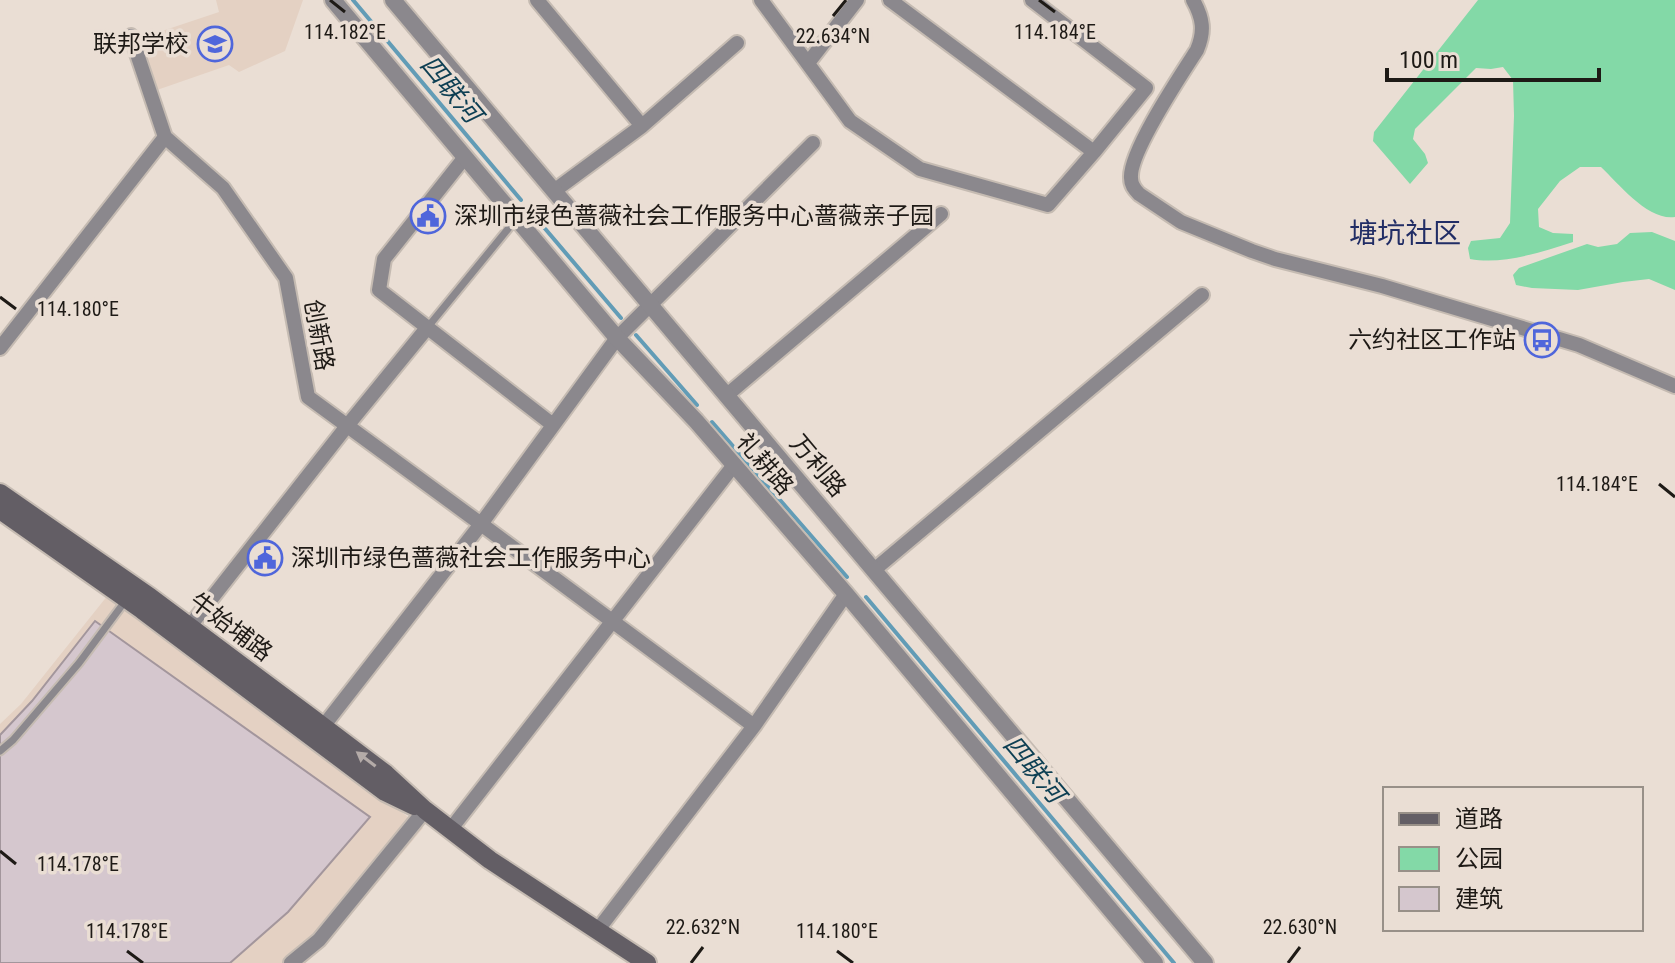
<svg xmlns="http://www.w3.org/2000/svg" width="1675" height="963" font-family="'Roboto Condensed','Noto Sans SC',sans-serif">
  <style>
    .built { fill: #e4d1c3 }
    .green { fill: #83d9a7 }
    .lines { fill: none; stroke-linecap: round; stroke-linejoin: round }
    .stream { stroke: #629cb6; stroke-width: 4 }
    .building { fill: #d5c7ce; stroke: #a3969c; stroke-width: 2 }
    .service-casing { stroke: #c5bbb2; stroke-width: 11 }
    .minor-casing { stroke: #c5bbb2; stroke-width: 18 }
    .tertiary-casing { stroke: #c5bbb2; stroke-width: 20 }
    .secondary-casing { stroke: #c5bbb2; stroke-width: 22 }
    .service { stroke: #8b888d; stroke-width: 7 }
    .minor { stroke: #8b888d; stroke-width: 14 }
    .tertiary { stroke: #8b888d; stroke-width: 16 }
    .secondary { stroke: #635e65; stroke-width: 18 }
    .oneway { fill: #b4aba8 }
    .ticks { fill: none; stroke: #1e1a16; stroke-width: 3 }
    .labels { text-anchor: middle; stroke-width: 7; stroke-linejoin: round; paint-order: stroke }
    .poi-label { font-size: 24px; fill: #1e1a16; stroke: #eaded4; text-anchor: end }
    .street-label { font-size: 24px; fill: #1e1a16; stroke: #eaded4 }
    .water-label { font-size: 26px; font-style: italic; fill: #0d3f53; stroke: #eaded4 }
    .quarter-label { font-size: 28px; fill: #212d65; stroke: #eaded4 }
    .ticks-label { font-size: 20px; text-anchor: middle; fill: #1e1a16; stroke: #eaded4; stroke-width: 7; stroke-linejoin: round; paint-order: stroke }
  </style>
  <rect width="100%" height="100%" fill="#eaded4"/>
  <path class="built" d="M216 0H303L285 51 239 72 229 65 157 90 141 38 219 12Z
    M108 595 423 828 326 945 305 963H0V724L21 704Z"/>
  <path class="green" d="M1478 0H1675V217C1648 221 1619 184 1601 167H1580L1560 181 1538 209 1539 227 1553 233 1573 234V242C1541 252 1504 265 1470 259L1468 248 1471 241 1500 238 1510 223 1514 116 1513 80 1503 67 1491 69 1476 68 1415 129 1413 139 1425 154 1428 163 1410 184 1373 141 1374 132Z
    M1652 232 1675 241V290L1649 279 1623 282 1578 290 1532 288 1516 285 1513 275 1519 268 1587 244 1598 247 1617 244 1630 233Z"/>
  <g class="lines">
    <path class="stream" d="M353 0 521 200
      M536 218 621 318
      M636 335 697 405
      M712 422 847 577
      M866 597 1174 963"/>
  </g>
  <path class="building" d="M95 621 370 817 288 912 230 963H0V735L32 701Z"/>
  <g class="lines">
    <g class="service-casing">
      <path id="service" d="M427 328 517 218
        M0 751 13 740 79 663 126 600"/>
    </g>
    <g class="minor-casing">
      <path id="minor" d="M537 0 642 126
        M761 0 850 121 920 169 1048 205 1094 152 1146 88 1032 0
        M890 0 1094 152
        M1193 0C1203 18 1205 31 1197 50 1181 75 1129 152 1131 178 1131 185 1134 189 1139 194L1181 222 1252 251 1275 259 1382 286 1579 345 1675 386
        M131 36 165 137
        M808 63 857 0
        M465 157 384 259 379 290 553 425
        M554 191 642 126 737 43
        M0 348 165 137 223 188 286 278 308 397 481 524 754 726
        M727 395 941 214
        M874 570 1202 295
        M190 626 347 426 427 328
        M318 733 481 524 617 338 813 143
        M450 830 734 465
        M597 931 754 726 846 594
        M291 963 319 940 425 810"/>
    </g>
    <g class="tertiary-casing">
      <path id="tertiary" d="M333 0 617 338 696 421 846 594 1155 963
        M393 0 1205 963"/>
    </g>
    <g class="secondary-casing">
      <path id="secondary" d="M0 493 150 597 312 718 386 774 425 810 490 860 647 963
        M0 510 142 610 385 792 414 806"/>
    </g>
    <use href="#service" class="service"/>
    <use href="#minor" class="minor"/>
    <use href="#tertiary" class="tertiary"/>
    <use href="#secondary" class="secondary"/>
  </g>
  <defs><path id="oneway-solid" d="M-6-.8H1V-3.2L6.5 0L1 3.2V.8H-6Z" transform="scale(2)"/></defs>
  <use class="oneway" href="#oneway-solid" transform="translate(366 759) rotate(-143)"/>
  <path class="ticks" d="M330 0 345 12M1039 0 1055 12M833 16 846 0M0 297 16 309M1659 484 1675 497M0 851 16 864M127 951 143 963M837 951 853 963M691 963 703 947M1288 963 1300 947"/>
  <defs>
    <g id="school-ring" transform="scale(1.8)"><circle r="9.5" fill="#eaded4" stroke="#4f66db" stroke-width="1.5"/><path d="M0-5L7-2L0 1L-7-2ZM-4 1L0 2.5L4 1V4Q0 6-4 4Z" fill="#4f66db"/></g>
    <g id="civic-ring" transform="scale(1.8)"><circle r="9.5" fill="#eaded4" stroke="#4f66db" stroke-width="1.5"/><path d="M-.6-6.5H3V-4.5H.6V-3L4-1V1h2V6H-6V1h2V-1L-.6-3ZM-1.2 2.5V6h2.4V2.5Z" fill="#4f66db"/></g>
    <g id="bus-ring" transform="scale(1.8)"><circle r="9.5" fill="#eaded4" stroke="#4f66db" stroke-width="1.5"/><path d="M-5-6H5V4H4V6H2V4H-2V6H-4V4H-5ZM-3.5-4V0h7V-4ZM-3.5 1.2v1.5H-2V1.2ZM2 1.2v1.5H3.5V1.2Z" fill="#4f66db"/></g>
  </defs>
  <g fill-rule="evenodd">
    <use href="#school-ring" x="215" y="44"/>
    <use href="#civic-ring" x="428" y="216"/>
    <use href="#bus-ring" x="1542" y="340"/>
    <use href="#civic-ring" x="265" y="558"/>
  </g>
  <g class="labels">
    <g class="poi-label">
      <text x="189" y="52">联邦学校</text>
      <text x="454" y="224" text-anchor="start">深圳市绿色蔷薇社会工作服务中心蔷薇亲子园</text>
      <text x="1516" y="348">六约社区工作站</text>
      <text x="291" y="566" text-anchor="start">深圳市绿色蔷薇社会工作服务中心</text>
    </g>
    <g class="street-label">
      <text transform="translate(319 335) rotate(80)" y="8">创新路</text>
      <text transform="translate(765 464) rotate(49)" y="8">礼耕路</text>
      <text transform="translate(818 466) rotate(50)" y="8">万利路</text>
      <text transform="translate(231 627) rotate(37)" y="8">牛始埔路</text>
    </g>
    <g class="water-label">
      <text transform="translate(451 89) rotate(50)" y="9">四联河</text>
      <text transform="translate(1034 769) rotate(50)" y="9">四联河</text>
    </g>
    <g class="quarter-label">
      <text x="1405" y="243">塘坑社区</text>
    </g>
  </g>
  <g class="ticks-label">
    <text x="345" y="39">114.182°E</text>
    <text x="1055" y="39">114.184°E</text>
    <text x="833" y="43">22.634°N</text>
    <text x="78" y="316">114.180°E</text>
    <text x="1597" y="491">114.184°E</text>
    <text x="78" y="871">114.178°E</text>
    <text x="703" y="934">22.632°N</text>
    <text x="1300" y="934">22.630°N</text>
    <text x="127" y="938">114.178°E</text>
    <text x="837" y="938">114.180°E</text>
  </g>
  <rect x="1383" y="787" width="260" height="144" fill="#eaded4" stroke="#989088" stroke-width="2"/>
  <rect x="1399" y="813" width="40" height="12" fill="#635e65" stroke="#989088" stroke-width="2"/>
  <text x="1455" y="827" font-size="24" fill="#1e1a16">道路</text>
  <rect x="1399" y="847" width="40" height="24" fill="#83d9a7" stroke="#989088" stroke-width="2"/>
  <text x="1455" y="867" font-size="24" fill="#1e1a16">公园</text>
  <rect x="1399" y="887" width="40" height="24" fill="#d5c7ce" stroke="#989088" stroke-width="2"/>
  <text x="1455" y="907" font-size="24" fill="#1e1a16">建筑</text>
  <path d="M1387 68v12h212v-12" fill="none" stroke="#1e1a16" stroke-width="4"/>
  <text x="1399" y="68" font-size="24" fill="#1e1a16" stroke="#eaded4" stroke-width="6" paint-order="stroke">100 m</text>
</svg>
